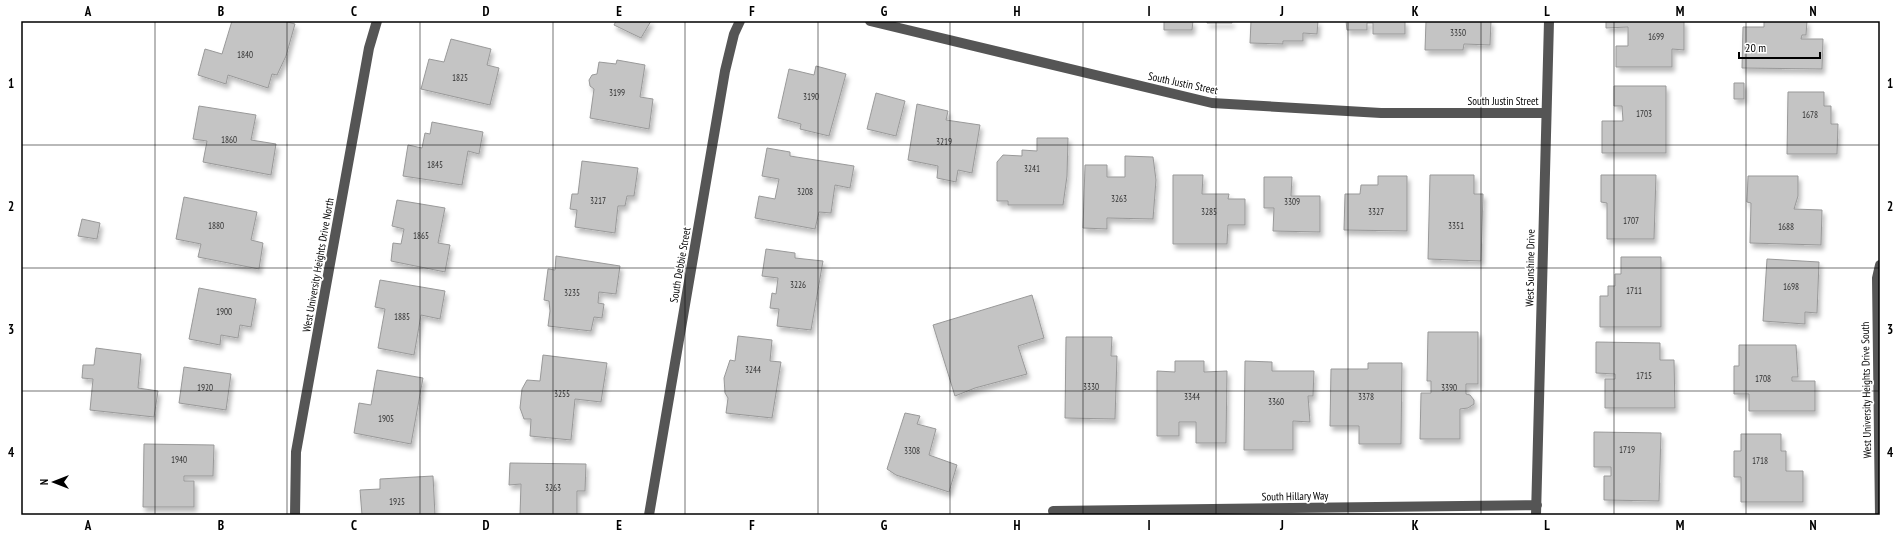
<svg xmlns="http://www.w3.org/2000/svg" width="1901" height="536" font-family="'PT Sans Narrow',sans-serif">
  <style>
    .building { fill: #c4c4c4; stroke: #999; filter: url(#shadow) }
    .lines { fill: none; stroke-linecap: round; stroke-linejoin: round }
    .minor { stroke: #555; stroke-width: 10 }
    .grid { fill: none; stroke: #000; stroke-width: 1; stroke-opacity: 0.55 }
    .labels { text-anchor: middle; stroke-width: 3.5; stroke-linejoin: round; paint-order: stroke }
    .number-label { font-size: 9px; fill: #313131 }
    .street-label { font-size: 11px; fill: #000; stroke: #fff }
    .neatline { fill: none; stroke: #000; stroke-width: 1.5 }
    .grid-label { font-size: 13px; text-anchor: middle; font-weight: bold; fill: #000 }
  </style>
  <defs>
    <filter id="shadow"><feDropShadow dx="2.5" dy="4.5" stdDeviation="2" flood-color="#0004"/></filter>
  </defs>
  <rect width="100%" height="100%" fill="#fff"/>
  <path class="building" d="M232 21H284L295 24 286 56 277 75 272 74 268 88 228 75 226 84 198 75 205 49 222 54Z
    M616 21H651L641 38 614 25Z
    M1164 21H1193L1192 30H1164Z
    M1207 21H1232V23H1207Z
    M1251 21H1318L1317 34 1303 33V41H1283V44L1250 43Z
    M1346 21H1405V34H1373V23H1367V30H1347Z
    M1426 21H1491L1490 45 1464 44 1463 50H1425Z
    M1606 21H1684V50L1672 49V67H1616V46H1628V27L1606 28Z
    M1764 21H1807L1806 35H1802L1801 39H1823L1822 69 1742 68 1743 27H1764Z
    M451 39 491 49 487 65 499 68 490 105 421 89 429 59 444 62Z
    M617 60 645 65 640 97 653 99 649 129 590 118 594 89 590 86 589 80 592 75 597 74 599 62 616 64Z
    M816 66 846 74 829 136 800 129 801 124 778 118 789 69 814 75Z
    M1734 83H1744V99H1734Z
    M1614 86H1666V153H1602V121H1623L1622 106H1614Z
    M1788 92H1824V106H1831V124H1838L1837 154H1787Z
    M876 93 905 101 896 136 867 129Z
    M917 104 948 111 946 120 980 125 972 173 958 170 956 182 937 178 938 166 908 160Z
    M199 106 256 115 251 140 276 144 271 175 203 162 207 141 193 139Z
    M432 122 483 132 479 154 468 151 462 185 403 176 408 145 422 148 425 133 430 134Z
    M1037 138H1068L1067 176 1063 205H1008V201H997V162L1003 155 1022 156V150L1037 151Z
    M767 148 790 152V156L854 166 850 188 835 185 831 213 819 212 815 229 755 218 759 196 775 199 779 179 762 176Z
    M1125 156 1153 157 1156 180 1153 219 1107 218V229L1083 228 1085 165H1107V177H1125Z
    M582 161 638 168 634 196H627L625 206H618L615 233 575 227 577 210 570 209 572 194H578Z
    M1173 175H1203L1202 194H1229L1228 199H1245V225H1228L1227 244H1173Z
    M1430 175H1474V194H1483L1481 261 1428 259Z
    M1601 175H1656L1654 239H1607V203L1601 202Z
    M1378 176H1407V231L1344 230 1345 194H1360L1361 185H1378Z
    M1748 176H1798V196L1794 209 1822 210 1821 245 1750 243 1751 203 1747 202Z
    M1264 177H1292L1291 196H1320V232L1273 231 1274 208H1264Z
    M184 197 257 212 251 240 263 243 259 269 198 257 201 244 176 239Z
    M397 200 445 208 438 243 450 245 445 272 391 261 393 243 401 244 404 229 392 226Z
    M82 219 100 223 97 239 78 236Z
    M766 249 795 253V258L823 261 811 330 777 326 779 309 770 308 772 293 776 294 778 278 762 276Z
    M556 256 620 266 616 294 599 292 598 303 604 304 602 318 594 317 591 331 548 326 550 311 549 301 544 300 548 269 555 270Z
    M1621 257H1661V327H1600V296H1608V286H1615V274H1621Z
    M1767 259 1819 262 1817 313 1805 312V324L1763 321Z
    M380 280 445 291 440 319 421 315 414 355 378 348 385 309 375 307Z
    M199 288 256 299 251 327 240 325 238 338 221 335 220 345 189 339Z
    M1032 295 1044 338 1018 346 1027 374 975 388 955 396 933 325Z
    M1428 332H1478V384H1466V394L1470 395 1474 400V404L1468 408 1460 409V439H1420L1421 393H1431V381H1427Z
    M738 336 772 340 770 361 781 362 772 418 726 413 728 398 725 393 724 378 730 360 735 361Z
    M1066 337H1112L1111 356H1117L1115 419 1065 418Z
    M1596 342 1660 343V360H1674L1675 408H1605V379H1615V374L1596 373Z
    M1739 345H1796L1798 377H1792V381H1815V411H1749V394H1734V366H1739Z
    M96 348 141 354 138 388 158 391 154 417 90 410 93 379 82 378 83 365H94Z
    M543 355 607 363 601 402 575 399 571 440 530 436 531 419H524L520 408 522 389 527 380 540 381Z
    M1175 361H1204V372L1227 371 1226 443H1196V422H1179V436H1157V371L1175 372Z
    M1245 361 1272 362V371H1314L1313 396H1308L1310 422 1293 421V450H1244Z
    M1368 363H1402L1401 444H1359V426H1330L1331 369H1368Z
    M184 367 231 374 226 410 179 403Z
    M377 370 423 378 411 444 354 433 359 403 371 405Z
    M905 413 920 416 917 424 936 429 929 455 957 465 949 492 896 475 887 469Z
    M1594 432 1661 433 1659 501 1604 500V476H1611V467H1594Z
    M1741 434H1781V451H1786V471H1803V502H1741V477H1734V451H1741Z
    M144 444 214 445 213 476H184V481H194V507H143Z
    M510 463 586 464 585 491H577V515H520L521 484 509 485Z
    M433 476 435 515H362L360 490 380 489V479Z"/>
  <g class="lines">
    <path class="minor" d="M870 21 1212 103 1381 113H1546
      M1053 511 1537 505
      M295 515 296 452 369 48 377 21
      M649 515 725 71 734 34 740 21
      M1536 515 1549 21
      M1880 515 1877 278 1880 265"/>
  </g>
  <path class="grid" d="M155 21V515M287 21V515M420 21V515M553 21V515M685 21V515M818 21V515M950 21V515M1083 21V515M1216 21V515M1348 21V515M1481 21V515M1614 21V515M1746 21V515M21 145H1880M21 268H1880M21 391H1880"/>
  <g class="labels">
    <g class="number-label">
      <text x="1458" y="36">3350</text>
      <text x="1656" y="40">1699</text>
      <text x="245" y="58">1840</text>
      <text x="460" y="81">1825</text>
      <text x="617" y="96">3199</text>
      <text x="811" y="100">3190</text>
      <text x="1644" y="117">1703</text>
      <text x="1810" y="118">1678</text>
      <text x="229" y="143">1860</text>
      <text x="944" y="145">3219</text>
      <text x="435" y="168">1845</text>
      <text x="1032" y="172">3241</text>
      <text x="805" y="195">3208</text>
      <text x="1119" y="202">3263</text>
      <text x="598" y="204">3217</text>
      <text x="1292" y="205">3309</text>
      <text x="1209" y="215">3285</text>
      <text x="1376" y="215">3327</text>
      <text x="1631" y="224">1707</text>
      <text x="216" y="229">1880</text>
      <text x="1456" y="229">3351</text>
      <text x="1786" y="230">1688</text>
      <text x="421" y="239">1865</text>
      <text x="798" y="288">3226</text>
      <text x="1791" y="290">1698</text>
      <text x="1634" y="294">1711</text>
      <text x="572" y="296">3235</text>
      <text x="224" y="315">1900</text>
      <text x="402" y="320">1885</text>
      <text x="753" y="373">3244</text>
      <text x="1644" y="379">1715</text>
      <text x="1763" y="382">1708</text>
      <text x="1091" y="390">3330</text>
      <text x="205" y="391">1920</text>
      <text x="1449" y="391">3390</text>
      <text x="562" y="397">3255</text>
      <text x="1192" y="400">3344</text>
      <text x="1366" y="400">3378</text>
      <text x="1276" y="405">3360</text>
      <text x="386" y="422">1905</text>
      <text x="1627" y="453">1719</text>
      <text x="912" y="454">3308</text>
      <text x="179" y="463">1940</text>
      <text x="1760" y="464">1718</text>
      <text x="553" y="491">3263</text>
      <text x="397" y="505">1925</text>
    </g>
    <g class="street-label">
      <text transform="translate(1183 83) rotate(12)" y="4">South Justin Street</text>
      <text x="1503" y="105">South Justin Street</text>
      <text transform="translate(318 265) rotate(-80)" y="4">West University Heights Drive North</text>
      <text transform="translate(680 265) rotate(-80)" y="4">South Debbie Street</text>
      <text transform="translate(1530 268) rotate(-89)" y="4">West Sunshine Drive</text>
      <text transform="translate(1866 390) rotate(-91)" y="4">West University Heights Drive South</text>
      <text transform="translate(1295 496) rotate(-1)" y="4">South Hillary Way</text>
    </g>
  </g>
  <rect width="1901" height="536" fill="none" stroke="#ffffff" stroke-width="44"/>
  <g transform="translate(54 482) rotate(270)" stroke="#ffffff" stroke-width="3" paint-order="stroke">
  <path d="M0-3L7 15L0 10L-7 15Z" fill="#000000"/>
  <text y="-6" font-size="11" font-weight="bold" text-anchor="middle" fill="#000000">N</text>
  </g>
  <path d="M1739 52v6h81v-6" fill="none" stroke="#000000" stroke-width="2"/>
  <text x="1745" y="52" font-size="12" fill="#000000" stroke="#ffffff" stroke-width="3" paint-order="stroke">20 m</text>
  <rect x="22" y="22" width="1857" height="492" class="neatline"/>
  <g class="grid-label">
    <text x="88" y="16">A</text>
    <text x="221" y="16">B</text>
    <text x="354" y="16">C</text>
    <text x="486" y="16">D</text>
    <text x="619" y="16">E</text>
    <text x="752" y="16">F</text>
    <text x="884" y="16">G</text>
    <text x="1017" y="16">H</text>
    <text x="1149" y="16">I</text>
    <text x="1282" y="16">J</text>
    <text x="1415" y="16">K</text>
    <text x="1547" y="16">L</text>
    <text x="1680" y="16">M</text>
    <text x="1813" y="16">N</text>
    <text x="11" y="88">1</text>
    <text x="1890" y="88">1</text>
    <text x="11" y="211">2</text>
    <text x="1890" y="211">2</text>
    <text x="11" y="334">3</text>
    <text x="1890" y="334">3</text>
    <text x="11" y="457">4</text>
    <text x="1890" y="457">4</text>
    <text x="88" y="530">A</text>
    <text x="221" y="530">B</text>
    <text x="354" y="530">C</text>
    <text x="486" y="530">D</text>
    <text x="619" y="530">E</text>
    <text x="752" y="530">F</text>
    <text x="884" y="530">G</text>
    <text x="1017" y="530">H</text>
    <text x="1149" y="530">I</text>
    <text x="1282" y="530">J</text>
    <text x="1415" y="530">K</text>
    <text x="1547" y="530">L</text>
    <text x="1680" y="530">M</text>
    <text x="1813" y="530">N</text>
  </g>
</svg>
